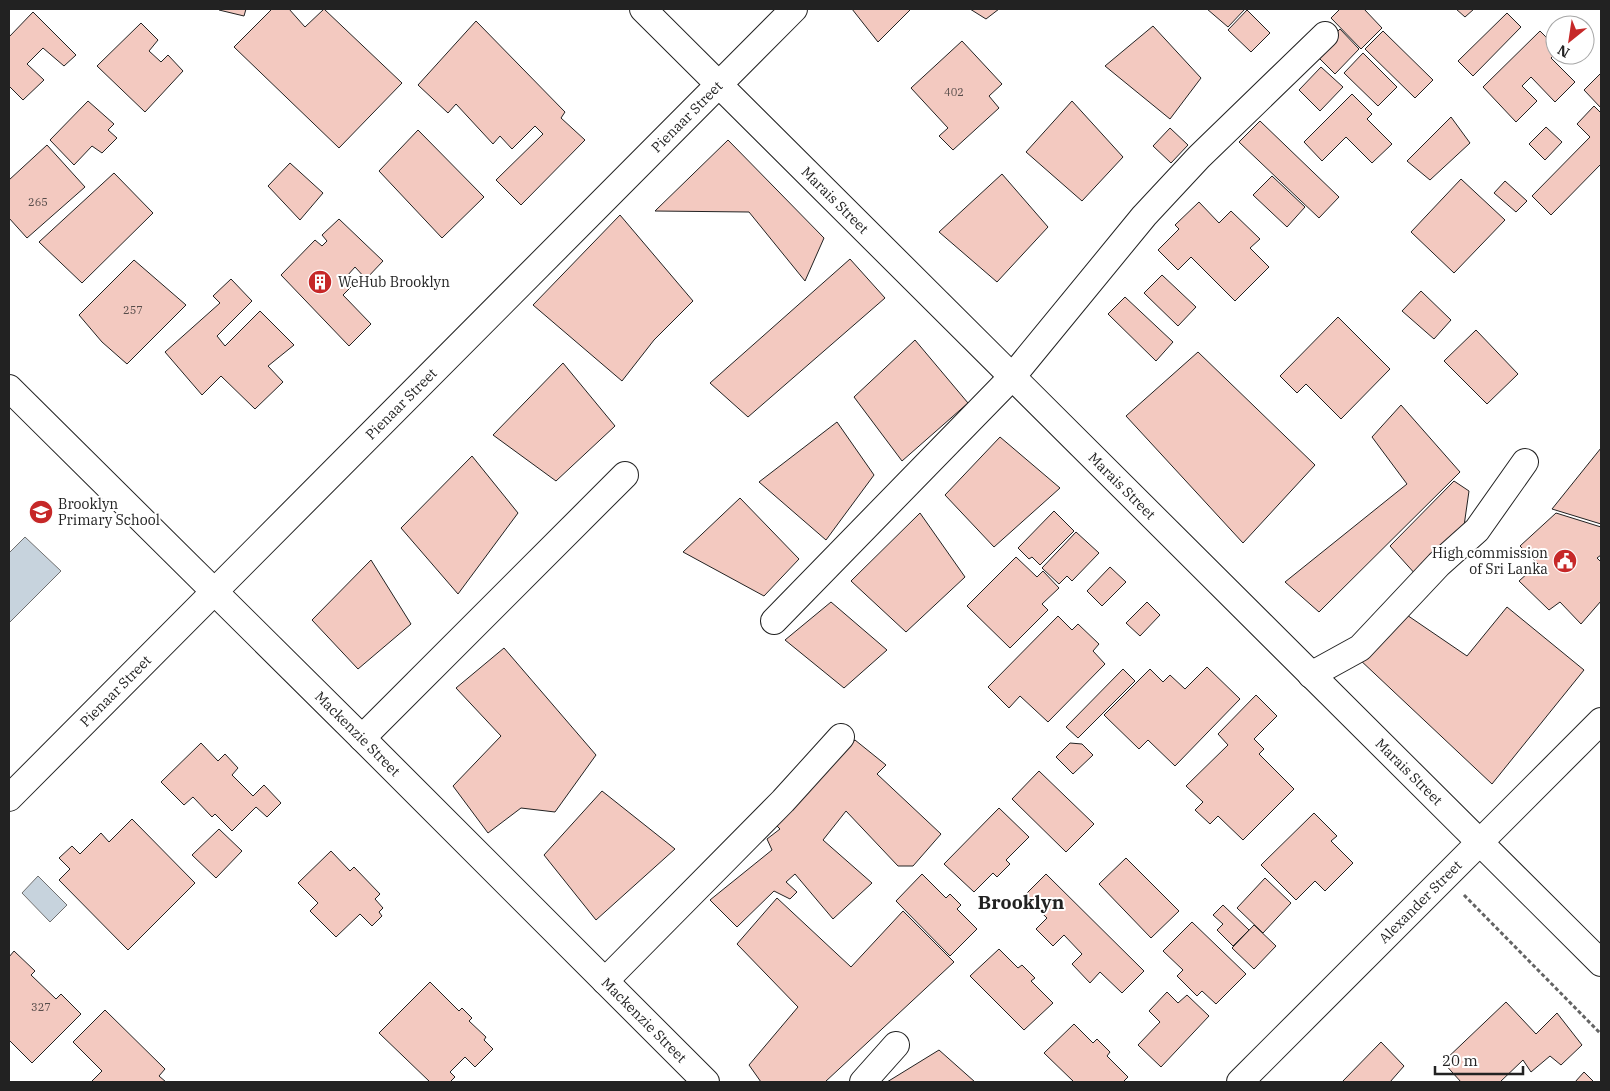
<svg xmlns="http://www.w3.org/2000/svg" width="1610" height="1091" font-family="'IBM Plex Serif',serif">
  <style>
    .water { fill: #c7d3dd; stroke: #6f6f6f }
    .building { fill: #f3c9c0; stroke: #222 }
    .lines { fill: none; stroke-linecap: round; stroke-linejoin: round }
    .minor-casing { stroke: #222; stroke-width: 28 }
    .path { stroke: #646464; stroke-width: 3; stroke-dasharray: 4 2.5; stroke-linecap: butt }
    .minor { stroke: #fff; stroke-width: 26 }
    .labels { text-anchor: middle; stroke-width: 4; stroke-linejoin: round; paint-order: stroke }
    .number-label { font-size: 11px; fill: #564c4a }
    .street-label { font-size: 14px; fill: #222; stroke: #fff }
    .poi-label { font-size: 14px; fill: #222; stroke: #fff; text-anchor: start }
    .district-label { font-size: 19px; font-weight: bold; fill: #222; stroke: #fff }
  </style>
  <rect width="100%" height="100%" fill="#fff"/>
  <path class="water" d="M25 537 61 571 9 623V553Z
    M38 876 67 905 50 922 22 893Z"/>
  <path class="building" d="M219 9H246L244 16 219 10Z
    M272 9H289L305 27 324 9 402 83 339 148 234 47Z
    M852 9H911L878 42Z
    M970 9H999L986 19Z
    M1207 9H1245L1228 27Z
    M1340 9H1364L1382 28 1361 49 1331 18Z
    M1456 9H1474L1465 17Z
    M1247 10 1270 33 1251 52 1228 30Z
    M33 12 76 55 64 66 43 48 27 64 44 80 23 100 9 86V37Z
    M1507 13 1521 27 1473 76 1458 61Z
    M476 21 565 112 561 118 585 140 521 205 496 180 543 134 535 126 512 149 500 136 493 144 456 104 448 113 418 85Z
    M141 23 158 40 149 51 161 62 168 55 183 71 145 112 97 66Z
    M1153 26 1201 78 1170 119 1105 66Z
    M1340 29 1359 49 1335 74 1315 54Z
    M1383 31 1433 80 1415 98 1365 49Z
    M1540 31 1555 46V54L1551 58 1575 82 1555 102 1531 77 1522 86 1537 101 1516 122 1483 87Z
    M962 41 1002 84 989 96 999 108 953 150 939 136 948 128 911 88Z
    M1363 53 1397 87 1378 106 1344 73Z
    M1321 67 1343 87 1320 111 1299 90Z
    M1601 73V108L1584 90Z
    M1352 94 1372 114 1367 119 1392 144 1372 163 1346 137 1322 161 1304 142Z
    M88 101 114 124 108 130 117 138 102 153 92 146 74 165 50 140Z
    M1072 101 1123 157 1082 201 1026 152Z
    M1594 106 1601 113V164L1551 215 1532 196 1590 137 1577 124Z
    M1451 117 1470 143 1430 180 1407 161Z
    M1260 121 1339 197 1319 218 1239 142Z
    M1546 127 1562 142 1545 160 1529 144Z
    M1170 128 1188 145 1171 163 1153 146Z
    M418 130 484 197 442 238 379 171Z
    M728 140 824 238 805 281 749 212 655 211Z
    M47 145 85 187 27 238 9 218V180Z
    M290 163 323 193 300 220 268 186Z
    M114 173 153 213 82 283 39 242Z
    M1002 174 1048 227 997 282 939 232Z
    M1272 176 1305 207 1287 227 1253 195Z
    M1461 179 1505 220 1454 273 1411 232Z
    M1505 181 1527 201 1516 212 1494 193Z
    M1199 202 1219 223 1231 211 1260 239 1250 248 1269 267 1235 301 1191 257 1178 270 1158 250 1179 229 1175 225Z
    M620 215 693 301 654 340 622 381 533 305Z
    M339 219 383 261 366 279 355 267 347 276 354 284 343 295 371 324 349 346 281 275 315 240 322 246 327 241 322 235Z
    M850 259 885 298 748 417 710 383Z
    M134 260 186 305 127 364 102 342 79 315Z
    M1162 275 1196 307 1178 326 1144 293Z
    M231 279 252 301 217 336 225 346 260 311 294 345 268 366 283 382 255 409 221 376 202 395 165 352 220 303 213 296Z
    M1421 291 1451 320 1434 339 1402 311Z
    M1125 297 1173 342 1156 361 1108 314Z
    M1338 317 1390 369 1341 419 1306 384 1297 393 1280 376Z
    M1476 330 1518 374 1487 404 1444 361Z
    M915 340 968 403 902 461 854 397Z
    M1198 352 1315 465 1243 543 1126 416Z
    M563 363 615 426 556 481 493 435Z
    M1401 405 1460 472 1319 612 1285 582 1407 484 1372 437Z
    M837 422 874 475 826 540 759 482Z
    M1000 437 1060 488 994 547 945 495Z
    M1601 448V524L1552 509Z
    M472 456 518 513 458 594 401 528Z
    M1454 481 1469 491 1464 526 1417 576 1390 546Z
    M740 498 799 559 764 596 683 552Z
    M1054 511 1074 531 1040 565 1032 557 1029 559 1018 548Z
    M920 513 965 577 906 632 851 581Z
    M1556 513 1601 527V555L1597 558 1601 562V601L1581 624 1560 602 1549 610 1519 581 1538 564 1520 546Z
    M1076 532 1099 553 1072 581 1067 576 1059 584 1042 568Z
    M1016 557 1037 577 1043 571 1059 588 1042 604 1048 610 1010 648 967 606Z
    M371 560 411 624 358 669 312 620Z
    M1110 567 1126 582 1102 606 1087 591Z
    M831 602 887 650 844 688 785 640Z
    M1147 602 1160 615 1140 636 1126 623Z
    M1507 607 1584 670 1492 784 1358 658 1401 611 1467 656Z
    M1058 616 1072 630 1078 624 1099 644 1093 651 1105 664 1048 722 1020 696 1009 708 988 687Z
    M504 648 596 755 555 812 521 808 488 833 453 786 501 736 456 688Z
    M1207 667 1240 699 1175 766 1148 740 1139 749 1104 715 1150 669 1163 682 1170 675 1185 689Z
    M1123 669 1135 681 1078 738 1066 727Z
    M1256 695 1277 716 1254 739 1264 749 1259 754 1294 789 1243 840 1218 816 1210 824 1195 810 1203 802 1186 786 1228 745 1218 734Z
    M855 740 886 765 877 774 941 834 913 866H898L846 811 823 840 872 883 833 919 795 874 786 882 797 892 790 899 774 891 737 927 710 900 772 850 767 839 780 829 773 822Z
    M201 743 218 761 225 754 238 768 232 775 253 796 264 785 281 803 267 817 256 807 232 831 215 814 212 817 193 797 184 805 161 782Z
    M1070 743 1082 744 1093 755 1073 774 1056 757Z
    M1039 771 1094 824 1066 852 1012 799Z
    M602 791 675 849 596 920 544 855Z
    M999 808 1029 837 1006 860 1010 864 997 877 993 873 974 892 944 864Z
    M1314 813 1337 836 1331 841 1353 863 1325 891 1315 881 1296 900 1261 865Z
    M132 819 195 883 128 950 59 880 70 869 59 858 72 846 80 854 101 833 109 842Z
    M219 829 242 851 216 878 192 855Z
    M331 851 350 871 354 867 380 894 375 899 383 908 379 912 382 916 372 926 360 914 336 937 310 911 318 903 298 883Z
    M1126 858 1179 911 1151 938 1099 884Z
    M922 874 946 898 950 894 961 905 957 909 977 929 950 956 896 901Z
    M1046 874 1144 971 1122 993 1100 972 1090 983 1072 964 1082 954 1064 935 1053 946 1036 929 1047 918 1024 896Z
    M1265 878 1291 903 1263 933 1237 908Z
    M777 898 851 967 903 911 954 962 825 1082H761L749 1065 798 1007 737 944Z
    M1223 905 1249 930 1233 946 1217 930 1223 924 1213 915Z
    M1192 922 1246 974 1216 1004 1202 991 1197 996 1177 976 1183 970 1163 951Z
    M1254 925 1276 946 1254 969 1232 948Z
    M999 949 1018 968 1022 965 1035 978 1031 981 1053 1003 1024 1030 970 976Z
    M14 951 35 971 31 975 56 999 61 994 81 1014 32 1063 9 1040V957Z
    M430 982 459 1011 462 1008 472 1018 469 1021 486 1037 484 1040 493 1049 475 1067 465 1057 450 1072 455 1077 450 1082H430L379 1033Z
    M1167 992 1178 1003 1187 995 1209 1016 1161 1067 1138 1045 1160 1022 1149 1011Z
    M1506 1002 1536 1034 1557 1013 1582 1045 1561 1065 1550 1056 1531 1072 1523 1060 1500 1082H1461L1443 1062Z
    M105 1010 165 1069 159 1076 166 1082H91L102 1071 73 1042Z
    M1074 1024 1093 1043 1097 1039 1110 1052 1107 1056 1128 1077 1123 1082H1074L1044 1053Z
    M1381 1042 1404 1066 1390 1082H1342Z
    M939 1050 975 1082H887Z
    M1584 1072 1594 1082H1575Z"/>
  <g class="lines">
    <g class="minor-casing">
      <g id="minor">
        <path id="s1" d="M643 9 1601 963"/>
        <path id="s2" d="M9 388 362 738 706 1082"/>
        <path d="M774 621 1012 377 1144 216 1199 157 1325 35"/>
        <path d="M1311 675 1360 648 1439 564 1477 530 1525 462"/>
        <path d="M362 738 625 475"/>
        <path id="s3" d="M9 798 794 9"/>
        <path d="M605 981 783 801 841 737"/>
        <path d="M863 1082 896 1045"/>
        <path id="s4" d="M1240 1082 1601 721"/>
      </g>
    </g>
    <path class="path" d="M1464 895 1601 1034"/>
    <use href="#minor" class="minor"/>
  </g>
  <defs>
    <g id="building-disc" transform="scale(1.25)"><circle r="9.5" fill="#c62828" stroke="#fff"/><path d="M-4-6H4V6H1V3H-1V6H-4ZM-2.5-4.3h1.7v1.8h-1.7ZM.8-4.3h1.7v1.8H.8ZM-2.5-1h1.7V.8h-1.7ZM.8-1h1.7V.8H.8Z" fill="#fff"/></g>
    <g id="school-disc" transform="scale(1.25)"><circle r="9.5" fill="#c62828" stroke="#fff"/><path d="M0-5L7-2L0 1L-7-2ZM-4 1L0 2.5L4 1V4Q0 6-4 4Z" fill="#fff"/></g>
    <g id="civic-disc" transform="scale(1.25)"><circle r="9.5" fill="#c62828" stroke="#fff"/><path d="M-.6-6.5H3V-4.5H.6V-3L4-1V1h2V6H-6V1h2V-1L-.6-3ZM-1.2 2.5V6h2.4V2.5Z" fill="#fff"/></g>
  </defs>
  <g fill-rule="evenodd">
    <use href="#building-disc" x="320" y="282"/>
    <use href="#school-disc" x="41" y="512"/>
    <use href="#civic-disc" x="1565" y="561"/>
  </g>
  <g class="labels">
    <g class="number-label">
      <text x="954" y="96">402</text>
      <text x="38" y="206">265</text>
      <text x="133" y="314">257</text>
      <text x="41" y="1011">327</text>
    </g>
    <g class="street-label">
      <text dy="5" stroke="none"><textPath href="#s3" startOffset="961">Pienaar Street</textPath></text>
      <text dy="5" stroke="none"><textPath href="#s1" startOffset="271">Marais Street</textPath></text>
      <text dy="5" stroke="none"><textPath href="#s3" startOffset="556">Pienaar Street</textPath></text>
      <text dy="5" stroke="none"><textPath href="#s1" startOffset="676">Marais Street</textPath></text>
      <text dy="5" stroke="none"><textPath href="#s3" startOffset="151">Pienaar Street</textPath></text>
      <text dy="5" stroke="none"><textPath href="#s2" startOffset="491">Mackenzie Street</textPath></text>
      <text dy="5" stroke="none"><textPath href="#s1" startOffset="1081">Marais Street</textPath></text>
      <text dy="5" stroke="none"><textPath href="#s4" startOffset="255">Alexander Street</textPath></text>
      <text dy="5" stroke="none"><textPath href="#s2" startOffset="896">Mackenzie Street</textPath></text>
    </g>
    <g class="poi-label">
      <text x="338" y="287">WeHub Brooklyn</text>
      <text x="58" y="509">Brooklyn<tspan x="58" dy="16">Primary School</tspan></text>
      <text x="1548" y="558" text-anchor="end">High commission<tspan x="1548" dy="16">of Sri Lanka</tspan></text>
    </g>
    <g class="district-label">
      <text x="1021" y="909">Brooklyn</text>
    </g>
  </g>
  <rect width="1610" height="1091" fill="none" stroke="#222222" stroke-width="20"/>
  <g transform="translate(1570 40) rotate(210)"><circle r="24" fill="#ffffff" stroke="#a7a7a7"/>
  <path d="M0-4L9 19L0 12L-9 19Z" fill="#c62828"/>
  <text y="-8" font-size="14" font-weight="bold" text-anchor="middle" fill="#222222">N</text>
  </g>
  <path d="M1435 1066v8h88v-8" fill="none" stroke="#222222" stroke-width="2.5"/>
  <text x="1442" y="1066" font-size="15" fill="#222222" stroke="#ffffff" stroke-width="4" paint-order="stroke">20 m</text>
</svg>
